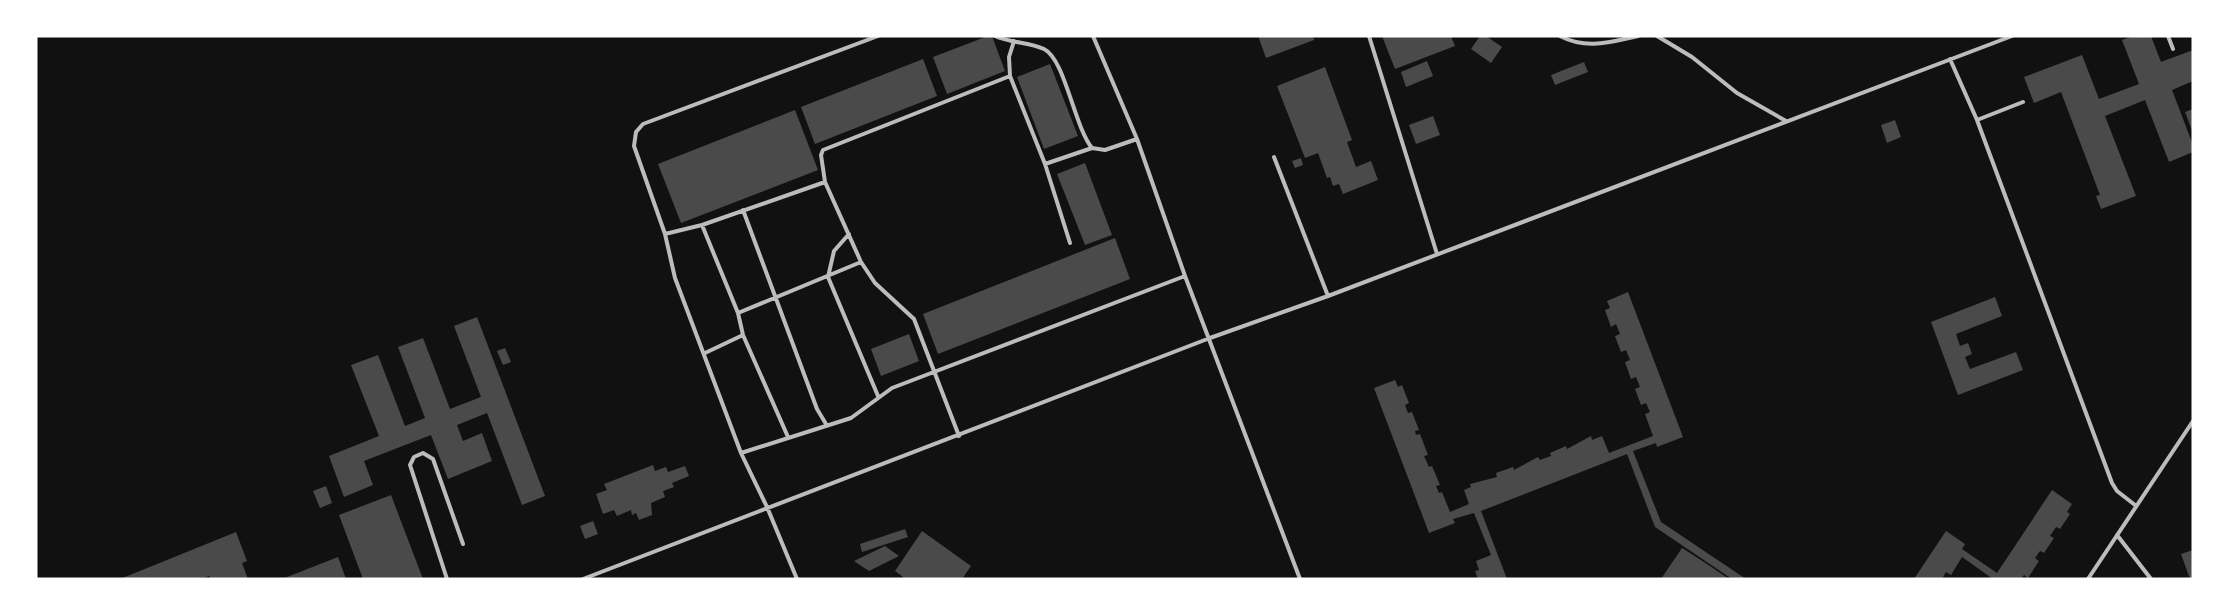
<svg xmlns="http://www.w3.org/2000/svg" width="2229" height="615" font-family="'Source Sans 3',sans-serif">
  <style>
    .building { fill: #4a4a4a }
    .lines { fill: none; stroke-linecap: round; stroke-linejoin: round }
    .service { stroke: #bcbcbc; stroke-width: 4 }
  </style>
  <rect width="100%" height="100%" fill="#111"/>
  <path class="building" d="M988 36H992L1005 71 947 94 933 57Z
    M1258 36H1313L1314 40 1266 58Z
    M1382 36H1451L1455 46 1395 69Z
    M1480 36H1486L1502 47 1491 63 1471 49Z
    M2133 36H2151L2161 62 2193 50V81L2172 90 2193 145V152L2169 162 2145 100 2105 116 2136 196 2101 209 2096 196 2100 195 2061 92 2034 103 2024 77 2082 55 2099 99 2139 84 2122 40Z
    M923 59 937 96 815 144 801 107Z
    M1427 61 1433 76 1406 87 1401 72Z
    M1584 62 1588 72 1555 85 1551 75Z
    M1050 64 1078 136 1044 149 1017 77Z
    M1325 67 1352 140 1347 142 1356 167 1371 161 1378 180 1343 194 1339 184 1333 186 1330 177 1327 178 1318 153 1305 158 1277 86Z
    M2193 109V133L2185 112Z
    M795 110 818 170 681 223 658 164Z
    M1433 116 1440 135 1416 144 1409 125Z
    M1895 120 1901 137 1887 143 1881 125Z
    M1301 158 1303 165 1295 168 1292 161Z
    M1085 163 1112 235 1085 245 1057 174Z
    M1115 238 1130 279 938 354 923 314Z
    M1628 292 1683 437 1657 447 1656 443 1633 451 1661 522 1746 579H1732L1655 527 1627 454 1481 511 1507 579H1478L1475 571 1479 570 1476 561 1491 555 1474 513 1453 519 1455 523 1429 533 1374 388 1395 380 1398 387 1402 385 1409 403 1405 405 1408 413 1412 412 1419 430 1415 431 1416 435 1420 434 1428 455 1424 456 1429 467 1432 466 1440 485 1436 486 1439 493 1442 492 1450 512 1469 504 1464 490 1471 487 1470 484 1497 477 1496 473 1513 467 1514 470 1538 457 1540 460 1551 456 1550 453 1566 446 1567 449 1591 436 1592 440 1602 436 1609 453 1653 436 1645 414 1650 412 1646 403 1641 405 1635 389 1640 387 1636 377 1631 379 1625 362 1630 360 1626 350 1621 352 1615 336 1620 334 1616 324 1611 327 1605 310 1610 308 1607 301Z
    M1995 297 2002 316 1956 334 1960 346 1968 343 1972 354 1965 357 1970 369 2016 352 2023 370 1958 395 1931 322Z
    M477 317 545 496 522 505 487 413 457 425 463 441 482 433 492 461 448 479 431 435 364 461 373 485 344 497 329 456 379 436 351 365 378 355 405 426 425 418 398 347 423 338 450 409 481 397 454 326Z
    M909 334 919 361 881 376 871 349Z
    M505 348 511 362 503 365 497 351Z
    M653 465 655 471 666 467 668 472 685 466 689 476 672 483 674 487 663 491 665 497 651 503 652 515 639 520 636 513 632 515 631 510 617 516 614 510 603 514 596 494 607 490 604 484Z
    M326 486 332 503 320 508 313 491Z
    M2052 490 2072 504 2067 512 2070 514 2060 529 2056 527 2050 536 2054 538 2044 553 2040 551 2035 558 2039 561 2028 578 2024 575 2021 579H1993L1962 557 1951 575 1946 572 1942 579H1914L1946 531 1965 544 1962 549 1997 573Z
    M391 495 423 579H363L339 515Z
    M593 521 598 534 585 539 580 526Z
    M905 529 908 537 862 552 860 544Z
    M922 531 971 566 962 579H901L903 577 895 571Z
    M236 532 247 561 242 563 248 579H211L209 576 201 579H120Z
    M885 546 899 556 869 571 854 561Z
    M1682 548 1707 564 1729 579H1661Z
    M2193 550V579H2190L2181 554Z
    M338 557 346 579H282Z"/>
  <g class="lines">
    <path class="service" d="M995 36C1010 43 1029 42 1044 49 1065 59 1074 126 1092 148L1105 150 1137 139
      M1093 36 1137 139 1185 276 1300 579
      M1369 36 1437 254
      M1560 36C1587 50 1610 42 1638 36
      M1657 36 1692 57 1737 93 1786 121
      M2168 36 2173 49
      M1014 41 1009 57 1010 76 1045 164 1070 243
      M1950 59 1977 120 2112 483 2117 491 2135 505
      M1977 120 2023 102
      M1274 157 1328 296
      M1045 164 1092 148
      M825 182 821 155 823 150 1010 76
      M743 210 817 409 826 424
      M702 225 738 313 743 335 788 437
      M665 234 702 225 825 182 861 262 875 283 914 319 959 436
      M849 234 834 251 828 277 878 396
      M738 313 861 262
      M705 353 743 335
      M741 453 851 418 892 388 1185 276
      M2117 535 2151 579
      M447 579 410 465 414 457 423 453 433 459 463 544
      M583 579 1210 338 1328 296 2012 36
      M797 579 767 507 741 453 675 278 665 234 634 146 636 132 643 124 878 36
      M2088 579 2193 421"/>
  </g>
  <rect width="2229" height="615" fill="none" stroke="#ffffff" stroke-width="75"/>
</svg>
